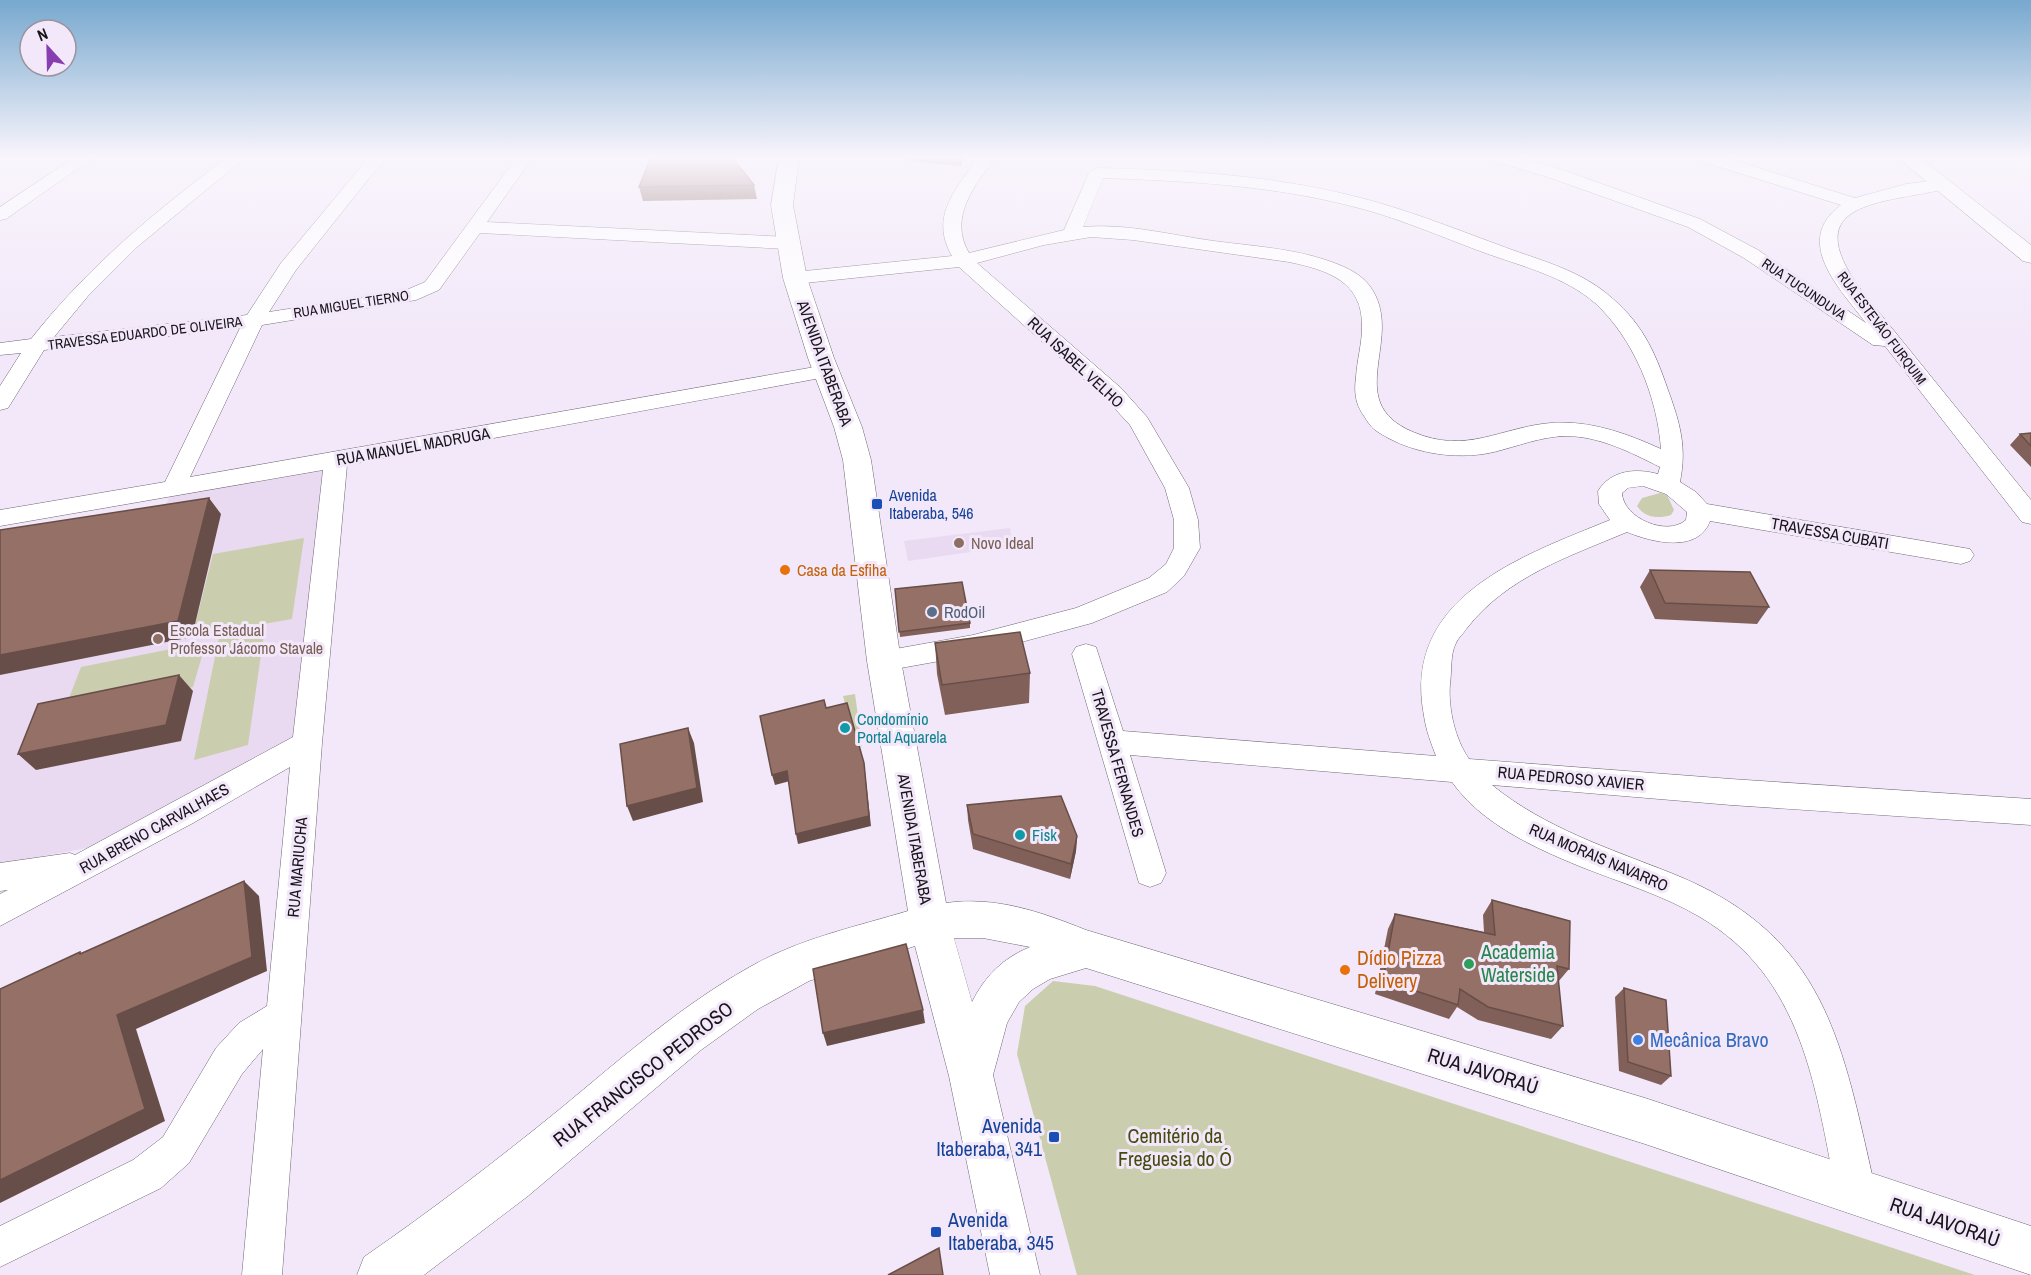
<svg xmlns="http://www.w3.org/2000/svg" width="2031" height="1275" font-family="'Archivo Narrow',sans-serif">
  <style>
    .built { fill: #e9daf1 }
    .green { fill: #caceaf }
    .lines { fill: none; stroke-linecap: round; stroke-linejoin: round }
    .street-casing { stroke: #6f6674; stroke-width: 1 }
    .secondary-casing { stroke: #6f6674; stroke-width: 1 }
    .street { fill: #fff; fill-rule: evenodd }
    .secondary { fill: #fff; fill-rule: evenodd }
    .wall { fill: #806059 }
    .shaded-wall { fill: #684e48 }
    .building { fill: #957067; stroke: #684e48; stroke-width: 1.5 }
    .transit-dot { fill: #1a4fb4; stroke: #f2e8f9; stroke-width: 2 }
    .education-dot { fill: #8d6e63; stroke: #f2e8f9; stroke-width: 2 }
    .food-dot { fill: #e8710a; stroke: #f2e8f9; stroke-width: 2 }
    .service-dot { fill: #5c6f8a; stroke: #f2e8f9; stroke-width: 2 }
    .culture-dot { fill: #0f9aa8; stroke: #f2e8f9; stroke-width: 2 }
    .leisure-dot { fill: #2e9e5b; stroke: #f2e8f9; stroke-width: 2 }
    .shop-dot { fill: #3f7fe0; stroke: #f2e8f9; stroke-width: 2 }
    .labels { text-anchor: middle; stroke-width: 6; stroke-linejoin: round; paint-order: stroke }
    .far-street-label { font-size: 14px; fill: #18141a; stroke: #f2e8f9 }
    .street-label { font-size: 16px; fill: #18141a; stroke: #f2e8f9 }
    .transit-label { font-size: 16px; fill: #164399; stroke: #f2e8f9; text-anchor: start }
    .education-label { font-size: 16px; fill: #785e54; stroke: #f2e8f9; text-anchor: start }
    .food-label { font-size: 16px; fill: #c56008; stroke: #f2e8f9; text-anchor: start }
    .service-label { font-size: 16px; fill: #4e5e75; stroke: #f2e8f9; text-anchor: start }
    .culture-label { font-size: 16px; fill: #0d838f; stroke: #f2e8f9; text-anchor: start }
    .near-leisure-label { font-size: 20px; fill: #27864d; stroke: #f2e8f9; text-anchor: start }
    .near-food-label { font-size: 20px; fill: #c56008; stroke: #f2e8f9; text-anchor: start }
    .near-shop-label { font-size: 20px; fill: #366cbe; stroke: #f2e8f9; text-anchor: start }
    .near-street-label { font-size: 20px; fill: #18141a; stroke: #f2e8f9 }
    .near-transit-label { font-size: 20px; fill: #164399; stroke: #f2e8f9; text-anchor: end }
    .near-park-label { font-size: 20px; fill: #454a0e; stroke: #f2e8f9 }
  </style>
  <rect width="100%" height="100%" fill="#f2e8f9"/>
  <path class="built" d="M327 458 312 729 119 842 0 864V549L157 525 173 489Z
    M1010 528 1013 546 908 561 904 541Z"/>
  <path class="green" d="M1660 493 1667 495 1674 510 1671 515C1658 519 1645 518 1637 506L1642 498Z
    M304 538 292 619 192 637 213 554Z
    M265 627 248 745 194 760 219 637Z
    M206 642 193 687 64 711 81 667Z
    M855 694 862 746 857 748 843 696Z
    M1053 981 1095 986 1975 1275H1077L1017 1054 1025 1006Z"/>
  <g class="lines">
    <g class="street-casing">
      <path id="street" d="M75 157H94L6 219 0 220V207Z
        M228 157H246L137 247 88 296 54 337 247 315 281 263 369 157H386L296 270 269 312 404 291 425 282 517 157H533L487 222 788 237 795 239 797 243 795 247 788 249 480 233 439 290 416 300 262 325 190 477 826 365 833 367 837 371 833 375 826 377 347 465 322 743 282 1275H242L263 1049 242 1074 189 1163 161 1188 0 1267V1226L133 1160 163 1137 216 1048 239 1023 267 1006 290 767 193 823 0 926V894L8 890 0 891V863L70 853 75 855 293 737 323 470 0 526V510L165 482 240 328 44 350 8 408 0 410V386L21 353 0 355V343L31 339C87 268 155 211 228 157Z
        M979 157H995C975 186 948 217 969 253L1064 230 1089 173 1097 168C1183 170 1269 175 1353 196 1403 208 1450 227 1499 245 1535 259 1575 268 1606 293 1641 321 1654 349 1668 390 1680 423 1687 447 1680 482L1696 492 1707 504 1970 549 1974 555 1970 561 1961 564 1710 521C1698 554 1651 542 1627 532 1568 557 1508 576 1467 628 1464 633 1458 638 1456 643 1450 654 1452 671 1450 684 1448 708 1455 739 1469 759L1731 779 2031 799V825L1731 805 1492 785C1545 828 1608 848 1671 873 1828 935 1842 1044 1876 1192L1870 1206 1856 1212 1842 1206 1836 1192C1815 1086 1803 978 1700 917 1663 895 1619 882 1579 866 1533 847 1482 824 1452 782L1130 755 1166 873 1161 883 1150 887 1139 883 1072 654 1076 647 1086 644 1096 647 1123 731 1436 756C1431 743 1426 730 1424 716 1401 597 1522 556 1610 520L1599 504 1598 491C1611 470 1636 468 1658 474L1660 467C1630 452 1599 436 1565 436 1540 437 1518 446 1494 452 1455 461 1408 453 1375 430 1371 427 1367 421 1364 416 1355 404 1354 391 1356 377 1357 360 1362 344 1362 327 1363 281 1327 270 1289 262L1133 240 1091 237 1044 245 977 263 1121 388 1147 417 1189 488 1198 520 1200 548 1184 576 1167 592 1092 623 973 655 884 671 874 668 870 661 874 654 884 651 973 635 1076 608 1149 578 1166 564 1174 548V520L1165 488 1130 425 1105 398 959 267 795 284 788 282 785 278 788 274 795 272 952 256C929 216 956 189 979 157ZM1103 178C1185 181 1267 185 1347 205 1395 216 1441 237 1488 254 1525 267 1565 277 1595 303 1634 339 1657 396 1661 449 1626 433 1589 420 1551 423 1501 427 1467 455 1413 432 1339 401 1408 336 1369 285 1359 272 1341 265 1326 260 1290 248 1251 246 1214 241 1171 235 1126 223 1083 227ZM1643 486 1666 494 1687 512 1686 520C1667 537 1623 518 1622 493L1628 488Z
        M1492 157H1517L1560 169 1700 219 1758 250 1866 323C1840 289 1792 241 1841 205L1701 161 1699 157H1723L1855 198 1906 184 1939 180 1945 181 1948 185 1945 189C1883 204 1795 200 1861 290L2031 500V524L2022 522 1885 346 1873 345 1744 258 1688 227 1548 177 1494 161Z"/>
    </g>
    <g class="secondary-casing">
      <path id="secondary" d="M779 157H799L793 205 807 278 834 358 862 427 871 460 901 661 946 903C996 896 1041 912 1086 930L1645 1098 2031 1226V1275L1645 1144 1086 968 1050 979 1033 989 1019 1002 1007 1023 993 1075 1040 1275H990L949 1076 915 946 809 981 758 1009 701 1050 528 1196 424 1275H357L364 1257C432 1210 496 1161 560 1109 623 1057 685 1002 757 963 803 938 858 926 908 911L867 661 843 460 834 427 808 358 783 278 771 205ZM954 938H983L1030 947C1003 958 985 976 972 1002Z
        M1897 157H1919L2031 245V263L2023 261Z"/>
    </g>
    <use href="#street" class="street"/>
    <use href="#secondary" class="secondary"/>
  </g>
  <path class="wall" d="M909 157H965L960 166 909 161Z
    M754 185 757 199 643 201 639 187Z
    M2031 433V467L2010 445 2020 434Z
    M1650 570 1769 607 1757 624 1655 619 1640 587Z
    M895 589 970 623V628L900 637Z
    M935 643 1030 673 1029 703 945 715 937 674Z
    M967 805 1077 836 1076 851 1070 879 973 849 968 820Z
    M1492 900 1569 969 1558 982 1563 1026 1551 1039 1478 1020 1457 1007 1449 1019 1375 994 1388 929 1395 914 1484 932 1483 915Z
    M1624 988 1671 1076 1661 1085 1619 1071 1615 997Z"/>
  <path class="shaded-wall" d="M960 157H965L960 166Z
    M209 498 221 514 192 637 0 675V655Z
    M179 675 193 691 181 741 36 770 18 754Z
    M688 728 694 743 703 802 633 821 627 806Z
    M864 763 871 826 798 844 796 834Z
    M787 771 790 781 775 785 772 775Z
    M1077 836 1076 851 1070 879 1071 864Z
    M244 881 259 896 267 971 136 1029 165 1121 0 1203V1180L117 1015Z
    M923 1010 925 1023 827 1046 823 1033Z"/>
  <path class="building" d="M651 157H732L754 185 639 187Z
    M2031 433V446L2020 434Z
    M209 498 178 621 0 655V530Z
    M1650 570 1750 572 1769 607 1665 603Z
    M962 582 970 623 899 632 895 589Z
    M1020 632 1030 673 942 685 935 643Z
    M179 675 166 725 18 754 38 704Z
    M824 700 826 708 847 703 864 763 869 816 796 834 787 771 772 775 760 716Z
    M688 728 697 788 627 806 620 744Z
    M1061 796 1077 836 1071 864 973 834 967 805Z
    M244 881 252 957 117 1015 145 1109 0 1180V989L80 952V954Z
    M1492 900 1570 921 1569 969 1557 966 1563 1026 1488 1007 1460 989 1458 1005 1383 980 1395 914 1495 935Z
    M906 944 923 1010 823 1033 813 969Z
    M1624 988 1666 1000 1671 1076 1628 1062Z
    M939 1248 943 1275H888Z"/>
  <linearGradient id="sky" x2="0" y2="1"><stop stop-color="#77a8ce"/><stop offset="0.47" stop-color="#f9f5fc"/><stop offset="1" stop-color="#f9f5fc" stop-opacity="0"/></linearGradient>
  <rect width="2031" height="335" fill="url(#sky)"/>
  <g class="transit-dot">
    <rect x="871" y="498" width="12" height="12" rx="3"/>
    <rect x="1048" y="1131" width="12" height="12" rx="3"/>
    <rect x="930" y="1226" width="12" height="12" rx="3"/>
  </g>
  <g class="education-dot">
    <circle cx="959" cy="543" r="6"/>
    <circle cx="158" cy="639" r="6"/>
  </g>
  <g class="food-dot">
    <circle cx="785" cy="570" r="6"/>
    <circle cx="1345" cy="970" r="6"/>
  </g>
  <circle class="service-dot" cx="932" cy="612" r="6"/>
  <g class="culture-dot">
    <circle cx="845" cy="728" r="6"/>
    <circle cx="1020" cy="835" r="6"/>
  </g>
  <circle class="leisure-dot" cx="1469" cy="964" r="6"/>
  <circle class="shop-dot" cx="1638" cy="1040" r="6"/>
  <g class="labels">
    <g class="far-street-label">
      <text transform="translate(1804 289) rotate(34)" y="5">RUA TUCUNDUVA</text>
      <text transform="translate(351 304) rotate(-9)" y="5">RUA MIGUEL TIERNO</text>
      <text transform="translate(1882 328) rotate(53)" y="5">RUA ESTEVÃO FURQUIM</text>
      <text transform="translate(145 333) rotate(-7)" y="5">TRAVESSA EDUARDO DE OLIVEIRA</text>
    </g>
    <g class="street-label">
      <text transform="translate(1076 362) rotate(43)" y="6">RUA ISABEL VELHO</text>
      <text transform="translate(825 363) rotate(70)" y="6">AVENIDA ITABERABA</text>
      <text transform="translate(413 446) rotate(-10)" y="6">RUA MANUEL MADRUGA</text>
      <text transform="translate(1830 533) rotate(10)" y="6">TRAVESSA CUBATI</text>
      <text transform="translate(1118 763) rotate(74)" y="6">TRAVESSA FERNANDES</text>
      <text transform="translate(1571 778) rotate(5)" y="6">RUA PEDROSO XAVIER</text>
      <text transform="translate(154 828) rotate(-29)" y="6">RUA BRENO CARVALHAES</text>
      <text transform="translate(915 839) rotate(80)" y="6">AVENIDA ITABERABA</text>
      <text transform="translate(1599 857) rotate(23)" y="6">RUA MORAIS NAVARRO</text>
      <text transform="translate(297 867) rotate(-85)" y="6">RUA MARIUCHA</text>
    </g>
    <g class="transit-label">
      <text x="889" y="501">Avenida<tspan x="889" dy="18">Itaberaba, 546</tspan></text>
    </g>
    <g class="education-label">
      <text x="971" y="549">Novo Ideal</text>
      <text x="170" y="636">Escola Estadual<tspan x="170" dy="18">Professor Jácomo Stavale</tspan></text>
    </g>
    <g class="food-label">
      <text x="797" y="576">Casa da Esfiha</text>
    </g>
    <g class="service-label">
      <text x="944" y="618">RodOil</text>
    </g>
    <g class="culture-label">
      <text x="857" y="725">Condomínio<tspan x="857" dy="18">Portal Aquarela</tspan></text>
      <text x="1032" y="841">Fisk</text>
    </g>
    <g class="near-leisure-label">
      <text x="1481" y="959">Academia<tspan x="1481" dy="23">Waterside</tspan></text>
    </g>
    <g class="near-food-label">
      <text x="1357" y="965">Dídio Pizza<tspan x="1357" dy="23">Delivery</tspan></text>
    </g>
    <g class="near-shop-label">
      <text x="1650" y="1047">Mecânica Bravo</text>
    </g>
    <g class="near-street-label">
      <text transform="translate(1483 1071) rotate(17)" y="7">RUA JAVORAÚ</text>
      <text transform="translate(643 1074) rotate(-38)" y="7">RUA FRANCISCO PEDROSO</text>
      <text transform="translate(1945 1222) rotate(19)" y="7">RUA JAVORAÚ</text>
    </g>
    <g class="near-transit-label">
      <text x="1042" y="1133">Avenida<tspan x="1042" dy="23">Itaberaba, 341</tspan></text>
      <text x="948" y="1227" text-anchor="start">Avenida<tspan x="948" dy="23">Itaberaba, 345</tspan></text>
    </g>
    <g class="near-park-label">
      <text x="1175" y="1143">Cemitério da<tspan x="1175" dy="23">Freguesia do Ó</tspan></text>
    </g>
  </g>
  <g transform="translate(48 48) rotate(338)"><circle r="28" fill="#f2e8f9" stroke="#9b93a0" stroke-width="1.5"/>
  <path d="M0-4.5L10 22L0 15L-10 22Z" fill="#883eb0"/>
  <text y="-9" font-size="16" font-weight="bold" text-anchor="middle" fill="#18141a">N</text>
  </g>
</svg>
